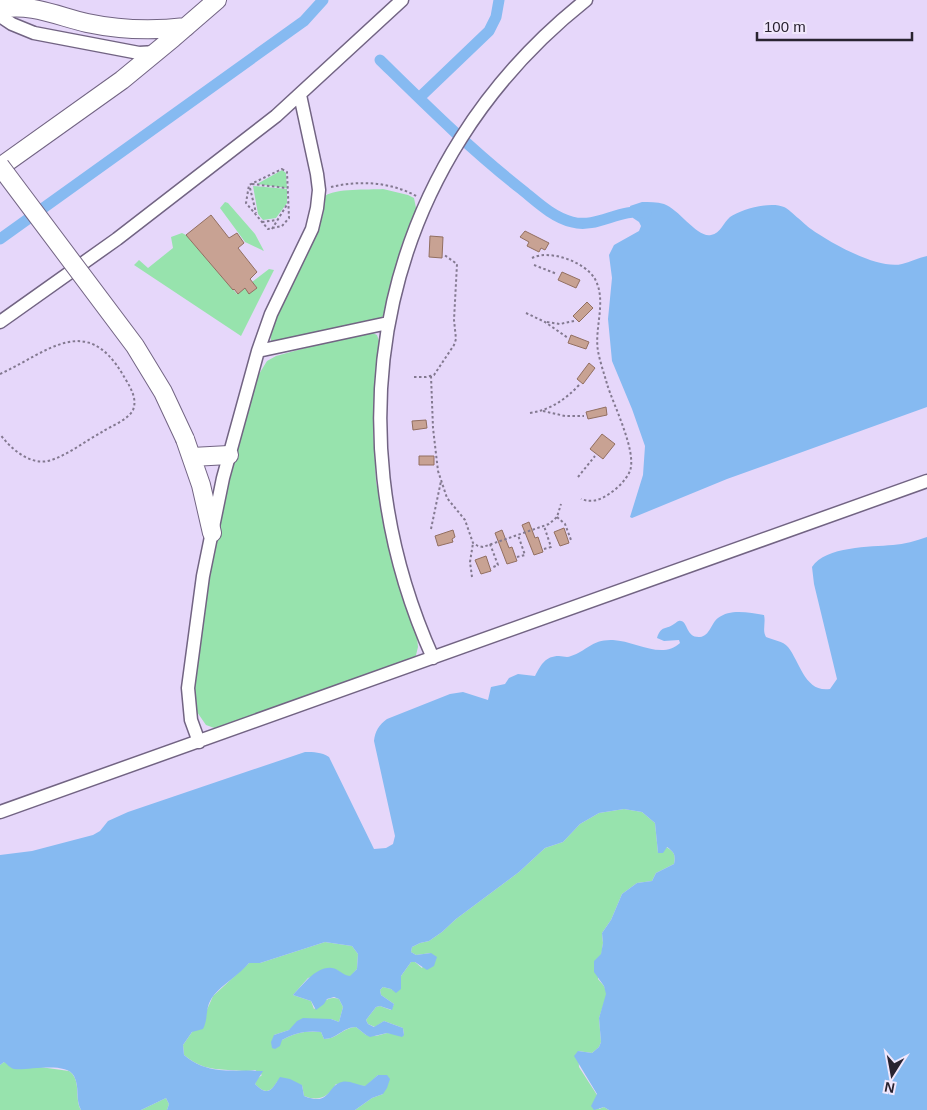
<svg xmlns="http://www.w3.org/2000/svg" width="927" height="1110" font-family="Helvetica,sans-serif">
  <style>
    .green { fill: #97e3ad }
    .water { fill: #86baf1 }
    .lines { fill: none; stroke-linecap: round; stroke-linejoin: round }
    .canal { stroke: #86baf1; stroke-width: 11 }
    .building { fill: #c8a293; stroke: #926f61 }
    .street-casing { stroke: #726483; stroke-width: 15 }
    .secondary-casing { stroke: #726483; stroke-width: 20 }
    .path { stroke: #837990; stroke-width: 2; stroke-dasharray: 2.5 2.5; stroke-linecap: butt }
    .street { stroke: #fff; stroke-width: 12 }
    .secondary { stroke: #fff; stroke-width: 18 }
    .secondary-bridge-casing { stroke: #726483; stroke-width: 20; stroke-linecap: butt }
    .secondary-bridge { stroke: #fff; stroke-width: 18 }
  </style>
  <rect width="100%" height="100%" fill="#e6d7fa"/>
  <path class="green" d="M282 170 286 173 287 188 257 184Z
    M253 186 287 189V203L276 218 263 220 258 214Z
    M383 189 408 195 414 198 416 208 413 221 402 244 383 316 379 320 273 342 271 341 270 329 317 231 323 215 325 196C336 188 368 190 383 189Z
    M225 202 228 203 255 234 264 251 245 242 220 208Z
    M182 233 186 235 237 294 245 288 250 293 257 288 252 282 269 269 274 270 241 336 134 265 139 260 148 268 173 248 171 237Z
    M368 331 377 335 379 341 375 377 373 427 376 482 398 580 417 637 418 647 415 659 217 729 206 725 197 712 194 704 192 690 198 637 221 512 256 379 267 361 276 356Z
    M624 809 642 812 655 823 658 853 666 847C674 852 676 854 674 864L656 873 652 881 637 883 622 894 611 920 602 933 603 943 598 979 604 986 607 994 599 1018 601 1042 599 1047 592 1053 578 1051 579 1067 597 1095 599 1109 604 1107 609 1110H355L372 1098 383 1094 378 1075 366 1086 336 1084C328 1097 319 1102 304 1096L302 1085 277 1082C270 1093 265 1094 255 1084L257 1079 262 1075 255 1070C246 1072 237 1070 228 1070 210 1069 198 1067 184 1055L183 1045 206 1012 213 996 249 963H260L325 942 352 946 358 954 357 969 350 977 343 975 337 970 308 978 293 995 311 1001 314 1009C322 1003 329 995 339 999L343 1007 339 1022 331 1019 289 1030 274 1035 282 1040C293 1033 308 1030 321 1032L324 1039C337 1039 344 1027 356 1027L366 1035 376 1036 387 1033 404 1035 403 1028 384 1021 375 1027 368 1024 366 1020 376 1007 380 1006 391 1010 394 1004 381 995 380 990 383 987 391 989 396 992 400 989 401 976 411 962H415L422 968 431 953 416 955 411 952 412 947 420 943 429 941 442 932 456 919 519 872 545 848 563 842 580 824 599 813Z
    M4 1062 69 1071C82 1080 74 1098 81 1110H0V1065Z
    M166 1098 169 1104 167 1110H141Z"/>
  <path class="water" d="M642 202C649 202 657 202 664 204 679 209 697 238 711 235 721 233 723 223 730 217 741 209 771 201 784 207 789 209 804 224 811 229 829 242 878 270 902 264 910 262 918 258 927 256V407L727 479 632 518 630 517 643 475 645 446 632 409 612 361 608 319 612 278 609 255 614 245 639 231 641 226 639 222 633 218 630 206Z
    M927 537V1110H609L604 1107 594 1110 591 1106 597 1094 574 1056 578 1051 592 1053 599 1047 601 1042 599 1018 606 994 604 986 594 972V961L601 954 603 943 602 933 611 920 622 894 637 883 652 881 656 873 674 864C676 855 674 852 667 847L663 853H658L655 823 642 812 624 809 599 813 580 824 563 842 545 848 519 872 456 919 442 932 429 941 420 943 412 947 411 952 416 955 431 953 437 957 434 966 427 970 415 962H411L401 976V989L396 993 391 989 383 987 380 990 381 995 394 1004 392 1010 380 1006 376 1007 366 1020 368 1024 374 1027 384 1021 403 1028 404 1035 402 1037 387 1033 370 1037 366 1035 356 1027C343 1027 337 1039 324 1039L321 1032C308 1030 293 1033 282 1040L280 1046 275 1049 272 1048 271 1042 274 1035 289 1030 297 1021 303 1018 331 1019 339 1022 343 1007 339 999 334 997 327 999 324 1004 316 1010 311 1001 293 995C303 985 316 966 332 968 339 969 342 975 350 976L357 969 358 954 352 946 325 942 260 963H249C239 975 223 984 214 995 204 1007 209 1018 203 1029L192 1032 183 1045 184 1055C208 1076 234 1069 263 1071L255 1084C269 1098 272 1089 280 1077L290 1079 302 1085 304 1096C331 1107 327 1085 342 1082 348 1080 358 1085 365 1086L378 1075H387L390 1079 387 1088 383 1094 372 1098 355 1110H167L169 1104 166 1098 141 1110H81C75 1099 80 1087 74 1076 66 1061 27 1071 14 1069 10 1068 7 1064 4 1062L0 1065V855L32 851 93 835 100 831 108 821 128 812 305 752C314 752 321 752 329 757L374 849 386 848 393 844 395 836 374 741C375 731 379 725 387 719L450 694 463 692 488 700 491 687 505 684 509 678 518 674 535 676C541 665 545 656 559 656 563 656 567 658 571 656 587 651 592 639 613 640 635 641 662 660 680 643L679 640 664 641 657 638C661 625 666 630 674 624 677 623 677 620 681 621 688 622 686 638 700 637 710 636 711 623 718 618 731 608 750 613 764 615 766 623 762 630 766 637 773 640 783 641 788 647 800 662 805 693 830 689L837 679 814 584 812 567C826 546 870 547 893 545 904 544 916 541 927 537Z"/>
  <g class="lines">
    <path class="canal" d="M380 60C426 105 470 149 521 189 536 201 552 217 572 222 598 229 620 207 646 213
      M419 98 489 31 496 17 499 0
      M0 239 304 21 323 0"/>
  </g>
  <path class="building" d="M211 215 229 238 237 233 244 243 238 248 257 272 250 279 257 288 249 294 245 288 238 294 234 289 233 290 186 235Z
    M525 231 549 243 545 250 541 248 539 252 527 246 529 242 520 237Z
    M430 236 443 237 442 258 429 257Z
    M562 272 580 280 576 288 558 280Z
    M587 302 593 308 579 322 573 316Z
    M571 335 589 342 586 349 568 343Z
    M589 363 595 368 583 384 577 379Z
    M606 407 607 415 588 419 586 412Z
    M426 420 427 428 413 430 412 421Z
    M602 434 615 444 603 459 590 449Z
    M419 456H434V465H419Z
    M529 522 535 538 538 537 543 552 534 555 522 525Z
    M564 528 569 543 560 546 554 532Z
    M453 530 455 537 452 539 453 542 438 546 435 536Z
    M502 530 509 548 512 547 517 561 507 564 495 533Z
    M486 556 491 571 481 574 475 560Z"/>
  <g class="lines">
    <g class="street-casing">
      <path id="street" d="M0 16 12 24 34 33 139 53 156 52
        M0 322 117 239 276 116 402 0
        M258 351 388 323
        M433 658C327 422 382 162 586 0
        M199 742 191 720 188 688 203 576 223 478 258 351 271 314 312 229 317 208 319 190 317 174 300 95
        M0 812 927 481"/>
    </g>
    <g class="secondary-casing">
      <path id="secondary" d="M0 9C31 3 57 16 87 23 120 30 153 31 186 27
        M0 167 122 80 173 38 217 0
        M185 439 201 485 212 533
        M192 457 229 455"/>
    </g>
    <path class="path" d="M282 169 287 172 289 218 282 226 268 229 246 203 249 185Z
      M252 184 287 188
      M331 187C360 180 392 182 418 197
      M250 188 256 213
      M262 222 277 220
      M272 229 288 203
      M532 258C550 249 585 262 595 279 607 301 594 328 598 351 600 362 604 373 607 384 613 404 637 451 630 471 626 480 617 489 609 494 600 500 592 503 581 499
      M534 265 557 274
      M526 313 545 322 568 338
      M547 322 560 324 574 321
      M0 374C48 352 86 312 123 375 129 385 138 398 133 410 128 420 111 426 102 432 85 441 67 456 48 461 29 465 10 448 0 434
      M431 376 433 428 438 471 447 498 465 520 473 543 478 546 483 547 549 524 557 517 561 504
      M414 377H426L434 375 454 345 456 339 454 320 457 264 443 254
      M543 411 565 416H584
      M530 413C550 410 565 400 579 385
      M578 477 595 456
      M557 517 565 524 571 540
      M431 529 441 481
      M490 544 498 565 491 568
      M544 549 551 547 544 526
      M517 557 525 555 518 535
      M472 577 470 562 473 543"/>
    <use href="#street" class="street"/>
    <use href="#secondary" class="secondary"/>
    <g class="secondary-bridge-casing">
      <path id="secondary-bridge" d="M0 166 135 346 163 392 185 439"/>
    </g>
    <use href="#secondary-bridge" class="secondary-bridge"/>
  </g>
  <g transform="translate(892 1075) rotate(191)" stroke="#f0e7fc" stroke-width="4" paint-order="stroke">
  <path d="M0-4L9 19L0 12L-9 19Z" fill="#292330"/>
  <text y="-8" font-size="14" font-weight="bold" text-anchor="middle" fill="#292330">N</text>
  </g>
  <path d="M757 32v8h155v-8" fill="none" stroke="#292330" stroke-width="2.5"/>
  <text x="764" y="32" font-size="15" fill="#292330" stroke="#f0e7fc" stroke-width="4" paint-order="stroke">100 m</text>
</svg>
